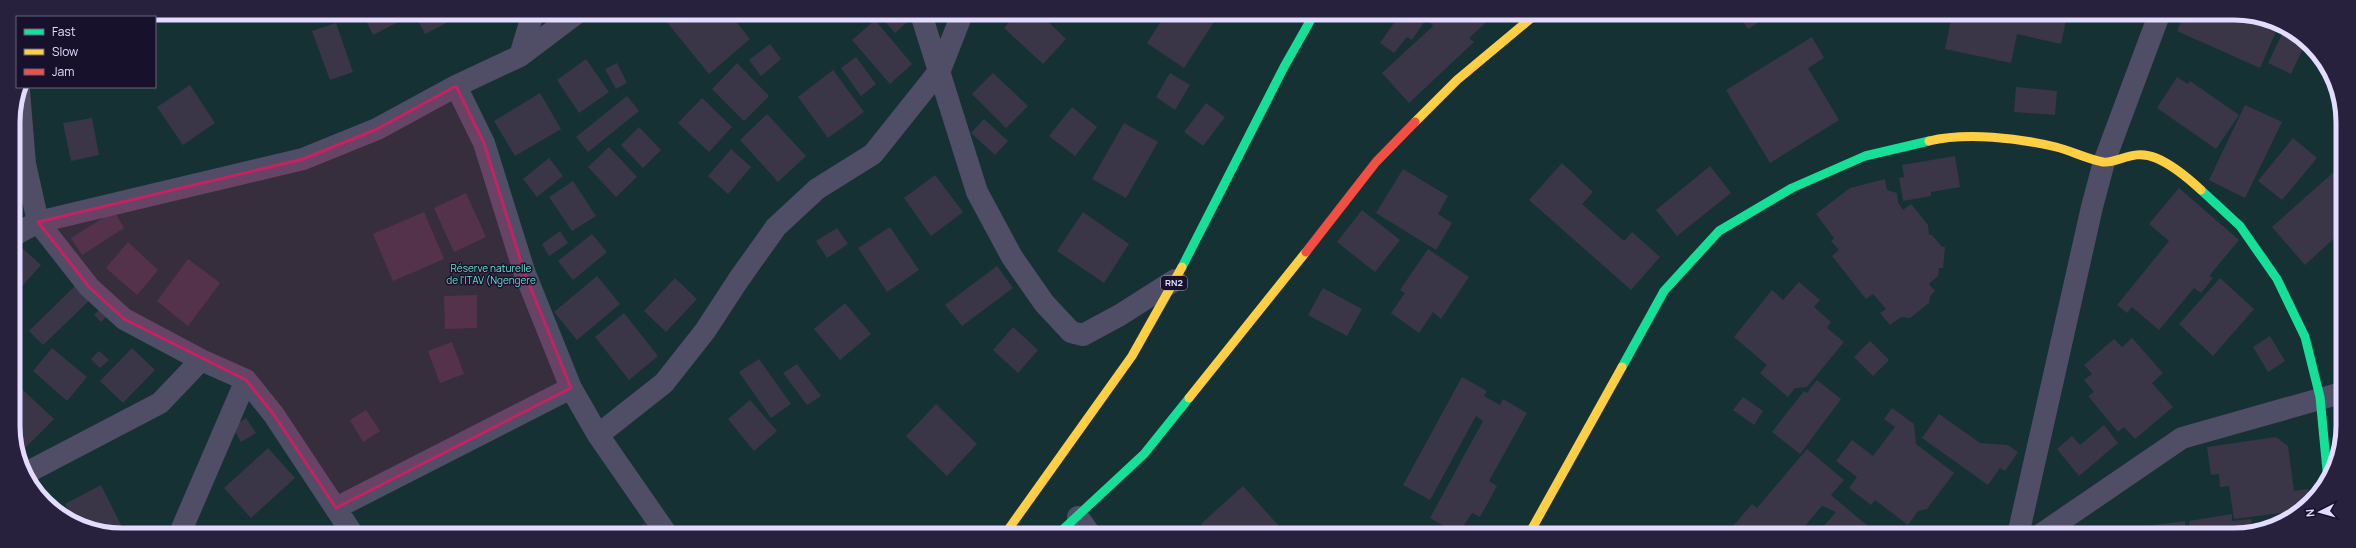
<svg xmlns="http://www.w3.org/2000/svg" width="2356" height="548" font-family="Manrope,sans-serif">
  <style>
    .green { fill: #153134 }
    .building { fill: #3a3647 }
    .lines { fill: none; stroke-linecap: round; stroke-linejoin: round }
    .street { stroke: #504d66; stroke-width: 22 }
    .fast { stroke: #16e098; stroke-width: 9 }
    .slow { stroke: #ffcf43; stroke-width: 9 }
    .jam { stroke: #f24e42; stroke-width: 9 }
    .marked { fill: #c42263; fill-opacity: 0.2; stroke: #c42263; stroke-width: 3; stroke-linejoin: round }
    .labels { text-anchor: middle; stroke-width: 3; stroke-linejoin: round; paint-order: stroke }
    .shield { fill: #18112c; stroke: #a69fc0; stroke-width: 1 }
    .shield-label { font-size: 9px; font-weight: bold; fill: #e3dcff }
    .park-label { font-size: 10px; fill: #65e2cc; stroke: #18112c }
    .rim { fill: none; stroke: #e3dcff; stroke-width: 5 }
  </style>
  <rect width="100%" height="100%" fill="#1b1726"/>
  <path class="green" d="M122 13 2255 15 2311 45 2341 101V447L2329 480 2306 508 2276 527 2241 535 101 533 45 503 15 448 13 115 20 87H155V17H101Z"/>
  <path class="building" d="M370 13H399L402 20 373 35 364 16Z
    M414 13H453L456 18 425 34Z
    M662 14H730L750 39 709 74 661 15Z
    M887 14H914L915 15 895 33 882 18Z
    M1016 14H1040L1066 39 1043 64 1004 28Z
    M1166 14H1219L1184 68 1147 43Z
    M1400 14H1416L1425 21 1412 40 1407 37 1394 53 1380 43Z
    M1422 14H1495L1469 38 1474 42 1409 103 1382 73 1433 26Z
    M1739 15H1770L1748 29Z
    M1952 15H2067L2061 44 2017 34 2011 63 1945 49Z
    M2184 15H2255L2278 27 2260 68 2177 31Z
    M875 20 912 64 890 84 852 40Z
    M336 23 353 72 330 80 312 31Z
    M2284 30 2306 42 2291 74 2268 63Z
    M1812 37 1824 58 1808 68 1839 120 1770 163 1726 90Z
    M770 44 781 59 761 76 749 60Z
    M856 57 876 84 861 96 841 68Z
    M586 59 609 92 579 113 557 80Z
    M617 63 627 83 616 89 605 69Z
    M737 63 769 96 744 121 712 89Z
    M833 70 864 112 828 138 798 97Z
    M993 73 1028 106 1006 128 972 94Z
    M1170 73 1190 85 1175 110 1156 97Z
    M2177 77 2188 84 2190 81 2239 115 2216 149 2157 108Z
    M190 85 215 123 183 145 157 107Z
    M2016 87 2057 91 2055 115 2014 112Z
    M540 93 561 129 515 156 494 121Z
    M627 96 639 111 588 152 576 137Z
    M702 98 732 127 709 152 678 123Z
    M1206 103 1225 117 1203 146 1184 132Z
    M2245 105 2282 122 2245 198 2209 180Z
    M1072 107 1097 127 1075 156 1049 136Z
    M767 114 806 156 778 182 740 140Z
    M92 118 99 155 71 161 63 123Z
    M984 119 1008 141 995 155 971 133Z
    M1124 123 1158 142 1126 198 1092 179Z
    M639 127 661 150 643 168 621 145Z
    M2293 138 2317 158 2282 200 2258 181Z
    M609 147 637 177 616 197 588 167Z
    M731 149 751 167 728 194 708 176Z
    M1955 156 1960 187 1931 192V196L1903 201 1899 178 1904 177 1902 165Z
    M549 158 563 176 537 197 523 179Z
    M1562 163 1593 192 1582 204 1624 241 1632 232 1660 257 1631 290 1529 200Z
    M1710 166 1731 193 1677 236 1656 210Z
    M1403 169 1448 196 1438 214 1452 223 1436 250 1376 213Z
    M2335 171 2341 179V232L2305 265 2272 227Z
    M935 175 963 212 931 236 904 198Z
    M1885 179 1887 190 1897 193 1898 202 1903 210 1911 204 1928 225 1929 235H1932L1942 247H1945L1943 268H1939L1938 276 1929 284 1935 291 1930 296 1929 303 1910 318 1901 317 1890 325 1880 313 1886 309 1873 294 1866 299 1832 256 1839 250 1831 241 1834 238 1816 214 1850 188Z
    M573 181 596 216 572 231 549 197Z
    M2179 188 2239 240 2209 276 2213 278 2201 293 2194 288 2159 330 2132 307 2127 313 2117 305 2169 241 2149 224Z
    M466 193 486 237 454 252 434 208Z
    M1362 210 1400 240 1375 272 1337 242Z
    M114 211 124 228 82 255 71 238Z
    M424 212 444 259 393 281 373 234Z
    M1083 212 1129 244 1104 283 1057 251Z
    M890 227 919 270 887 292 858 248Z
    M837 228 848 244 827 258 816 241Z
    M560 231 568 243 549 256 542 244Z
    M592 234 607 252 573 280 558 261Z
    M128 242 158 270 137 295 106 268Z
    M22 248 41 265 15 294 14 257Z
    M1428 249 1469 277 1441 319 1433 312 1419 333 1391 313 1405 293 1400 290Z
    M188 259 220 283 188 326 157 301Z
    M997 266 1013 288 962 326 945 305Z
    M597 276 620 304 577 340 554 312Z
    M675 278 697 299 666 332 644 311Z
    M2220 278 2254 309 2213 356 2179 324Z
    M1799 282 1820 300 1814 307 1831 322 1827 328 1844 342 1807 387 1795 388 1788 397 1760 373 1767 365 1734 337 1772 290 1783 300Z
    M76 285 90 300 43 345 29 331Z
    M1323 288 1362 309 1347 336 1308 315Z
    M477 295V328L445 329 444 296Z
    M845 303 871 334 840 360 814 329Z
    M99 310 106 317 101 322 94 315Z
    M624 313 658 356 629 380 595 337Z
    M1013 327 1038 350 1018 373 993 350Z
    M2270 336 2285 361 2268 372 2253 347Z
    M2132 338 2163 373 2152 383 2173 407 2135 439 2124 427 2118 432 2088 396 2094 392 2084 380 2092 374 2084 365 2114 339 2122 347Z
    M1870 341 1889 360 1873 376 1854 357Z
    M452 342 464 374 440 383 428 351Z
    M52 348 87 377 67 401 33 371Z
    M132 348 155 370 123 403 100 381Z
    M99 351 109 360 100 368 91 359Z
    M759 359 791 404 771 418 739 372Z
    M797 364 821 396 807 405 783 373Z
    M1462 377 1487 391 1484 396 1500 405 1503 399 1527 413 1489 481 1497 486 1480 517 1472 513 1458 534 1430 518 1483 421 1476 416 1430 500 1403 485Z
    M1817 380 1841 399 1800 454 1772 432 1804 391 1807 393Z
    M22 389 54 419 23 450 15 443V396Z
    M1743 397 1763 411 1754 425 1733 410Z
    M750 400 777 431 754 451 728 419Z
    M936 404 977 444 947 476 906 436Z
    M1892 408 1914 424 1916 444 1954 473 1927 509 1918 511 1908 525 1875 500 1871 505 1849 488 1857 477 1836 461 1852 440 1873 456 1895 427 1884 419Z
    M366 410 380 431 363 442 350 420Z
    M1939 414 1980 443 2008 445 2018 452 2005 471 2000 468 1988 485 1922 438Z
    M246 418 256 433 241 442 232 427Z
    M2104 425 2118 443 2079 476 2057 449 2072 436 2080 445Z
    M2276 437 2288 446 2294 491 2308 489 2310 504 2303 510 2234 519 2229 486 2220 487 2219 474 2211 475 2207 447Z
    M268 448 295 478 251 518 224 488Z
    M1807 449 1844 480 1831 495 1877 534H1817L1836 512 1822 506 1798 534H1726L1752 504 1757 508Z
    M101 485 122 527 110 533H101L72 518 65 504Z
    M1243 486 1286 534H1210L1201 524Z
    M2232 514V521L2251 519 2253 532 2241 535H2191L2189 521Z
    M2185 521 2186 535H2140L2139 527Z
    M644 523 654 533H634Z"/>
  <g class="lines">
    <path class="street" d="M921 14 977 192 1012 257 1044 303 1071 332 1083 335 1120 315 1175 280
      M520 56 533 13
      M456 86 484 143 524 271 571 388 598 435 666 533
      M19 91 25 164 38 222 89 287 124 319 201 360 246 380 274 415 352 533
      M14 235 38 222 303 159 377 129 456 86 520 56 577 13
      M598 435 664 383 705 331 739 279 776 227 817 189 873 154 940 70 962 14
      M28 472 160 403 201 360
      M336 508 571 388
      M1078 517 1090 534
      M180 533 246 380
      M2018 535 2092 207 2104 162 2159 15
      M2040 535 2182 438 2341 393"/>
    <path class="fast" d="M2201 190 2240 226 2277 279 2305 337 2320 397 2328 481
      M1182 267 1284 67 1314 14
      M1622 367 1664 291 1719 231 1792 188 1865 156 1929 141
      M1058 534 1144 454 1189 398"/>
    <path class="slow" d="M1415 122 1457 80 1536 14
      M1929 141C1966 132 2019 138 2056 147 2072 151 2087 159 2103 162 2118 164 2133 148 2156 158 2173 165 2187 177 2201 190
      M1189 398 1306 252
      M1005 534 1132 356 1182 267
      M1529 534 1622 367"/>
    <path class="jam" d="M1306 252 1376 162 1415 122"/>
  </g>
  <path class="marked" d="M456 86 484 143 524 271 571 388 336 508 274 415 246 380 124 319 89 287 38 222 303 159 377 129Z"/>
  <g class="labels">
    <rect class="shield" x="1161" y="276" width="26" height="14" rx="3"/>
    <g class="shield-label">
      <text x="1174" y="286">RN2</text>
    </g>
    <g class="park-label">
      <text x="491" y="272">Réserve naturelle<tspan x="491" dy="12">de l'ITAV (Ngengere</tspan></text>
    </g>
  </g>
  <path d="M0 0H2356V548H0ZM122 20H2234A102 102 0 0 1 2336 122V426A102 102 0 0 1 2234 528H122A102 102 0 0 1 20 426V122A102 102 0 0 1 122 20Z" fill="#28213d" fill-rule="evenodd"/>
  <path class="rim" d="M122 20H2234A102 102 0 0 1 2336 122V426A102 102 0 0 1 2234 528H122A102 102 0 0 1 20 426V122A102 102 0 0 1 122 20Z"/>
  <rect x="16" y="16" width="140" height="72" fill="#18112c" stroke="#696280"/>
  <rect x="24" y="29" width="20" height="6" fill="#16e098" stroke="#696280"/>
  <text x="52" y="36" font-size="12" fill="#e3dcff">Fast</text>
  <rect x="24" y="49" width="20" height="6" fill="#ffcf43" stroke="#696280"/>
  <text x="52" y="56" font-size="12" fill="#e3dcff">Slow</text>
  <rect x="24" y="69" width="20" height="6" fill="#f24e42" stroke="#696280"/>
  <text x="52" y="76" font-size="12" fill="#e3dcff">Jam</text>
  <g transform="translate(2320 512) rotate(264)" stroke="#18112c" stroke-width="3" paint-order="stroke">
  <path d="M0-3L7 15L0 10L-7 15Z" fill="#e3dcff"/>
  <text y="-6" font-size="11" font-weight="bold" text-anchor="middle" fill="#e3dcff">N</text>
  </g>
</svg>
